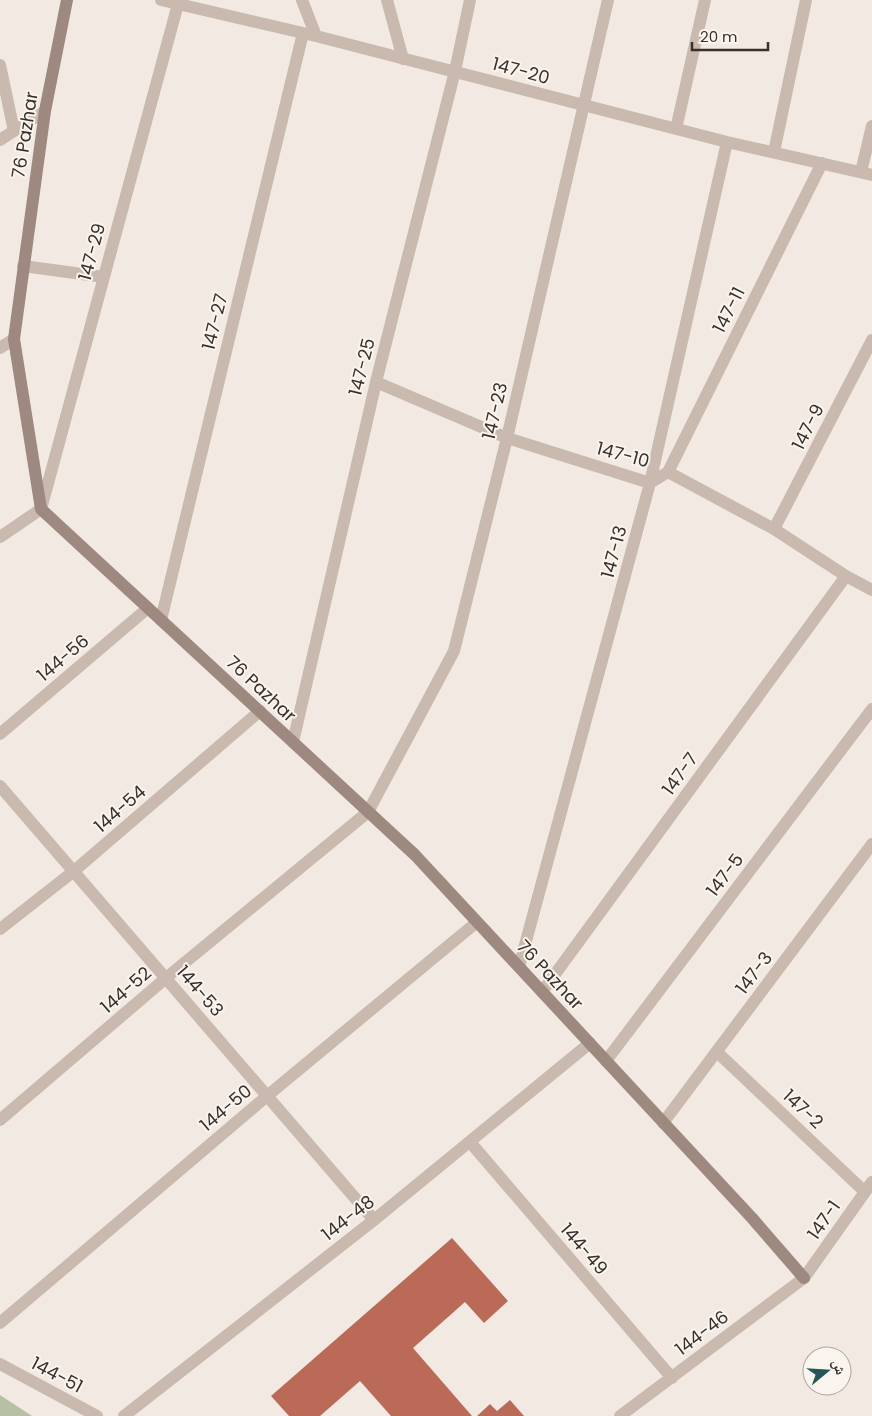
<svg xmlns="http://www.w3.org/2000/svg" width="872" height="1416" font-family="Poppins,'Noto Naskh Arabic',sans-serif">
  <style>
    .green { fill: #b7c0a3 }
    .building { fill: #bb6a57 }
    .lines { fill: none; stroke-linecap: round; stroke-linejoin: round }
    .street { stroke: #c9b9ae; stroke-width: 12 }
    .secondary { stroke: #9d8980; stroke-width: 12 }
    .labels { text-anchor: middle; stroke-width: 4; stroke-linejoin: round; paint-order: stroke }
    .street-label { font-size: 18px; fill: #392f2c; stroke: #f9f4ee }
  </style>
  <rect width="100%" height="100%" fill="#f2e9e2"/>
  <path class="green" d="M0 1395 32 1416H0Z"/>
  <path class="building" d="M452 1238 508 1301 484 1323 465 1302 413 1348 472 1416H391L360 1381 320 1416H289L271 1396Z
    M510 1400 524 1416H477L490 1404 497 1411Z"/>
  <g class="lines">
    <path class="street" d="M161 0 316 36 727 142 872 175
      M302 0 316 36
      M387 0 403 59
      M0 65 14 131
      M676 129 705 0
      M0 140 45 111
      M774 152 806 0
      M861 172 872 126
      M23 266 104 277
      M0 348 14 339
      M376 382 507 438 650 483 668 472 822 163
      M668 472 774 529 846 576 872 590
      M774 529 872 340
      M0 537 41 509 178 4
      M161 620 303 33
      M0 734 148 608
      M293 742 376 382 455 71 470 0
      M0 786 374 1220
      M0 929 74 871 260 711
      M519 967 650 483 727 142
      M542 992 846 576
      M717 1052 865 1192
      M606 1061 872 709
      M0 1120 166 978 368 812 454 651 507 438 608 0
      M663 1123 872 844
      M470 1142 672 1378
      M0 1323 267 1096 477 922
      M0 1364 97 1416
      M124 1416 374 1220 590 1043
      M620 1416 804 1278 872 1182"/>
    <path class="secondary" d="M67 0 45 111 14 339 41 509 415 855 752 1218 804 1278"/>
  </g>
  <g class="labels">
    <g class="street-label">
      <text transform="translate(521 71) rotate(15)" y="6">147-20</text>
      <text transform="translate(25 135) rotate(-81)" y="6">76 Pazhar</text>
      <text transform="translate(92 252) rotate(-75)" y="6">147-29</text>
      <text transform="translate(729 310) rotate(-63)" y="6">147-11</text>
      <text transform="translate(215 322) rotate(-76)" y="6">147-27</text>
      <text transform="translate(362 367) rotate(-76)" y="6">147-25</text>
      <text transform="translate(495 411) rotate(-77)" y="6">147-23</text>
      <text transform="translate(808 427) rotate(-63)" y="6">147-9</text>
      <text transform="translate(623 455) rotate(15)" y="6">147-10</text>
      <text transform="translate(614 552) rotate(-75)" y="6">147-13</text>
      <text transform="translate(63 658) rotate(-40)" y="6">144-56</text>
      <text transform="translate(261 689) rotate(43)" y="6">76 Pazhar</text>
      <text transform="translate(680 774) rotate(-54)" y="6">147-7</text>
      <text transform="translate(120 809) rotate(-41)" y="6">144-54</text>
      <text transform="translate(725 875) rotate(-53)" y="6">147-5</text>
      <text transform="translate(754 973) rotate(-53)" y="6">147-3</text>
      <text transform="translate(550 975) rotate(47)" y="6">76 Pazhar</text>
      <text transform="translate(126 990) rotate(-41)" y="6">144-52</text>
      <text transform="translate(200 991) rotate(49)" y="6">144-53</text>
      <text transform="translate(226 1108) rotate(-40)" y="6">144-50</text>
      <text transform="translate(803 1109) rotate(43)" y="6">147-2</text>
      <text transform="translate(348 1218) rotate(-38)" y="6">144-48</text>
      <text transform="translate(824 1220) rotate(-55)" y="6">147-1</text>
      <text transform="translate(584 1249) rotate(49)" y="6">144-49</text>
      <text transform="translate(702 1333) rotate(-37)" y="6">144-46</text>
      <text transform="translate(57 1375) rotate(28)" y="6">144-51</text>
    </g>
  </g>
  <g transform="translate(827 1371) rotate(72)"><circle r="24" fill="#f9f4ee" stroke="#aca5a0"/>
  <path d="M0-4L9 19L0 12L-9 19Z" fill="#255657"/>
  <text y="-8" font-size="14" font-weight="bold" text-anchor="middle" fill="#392f2c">ش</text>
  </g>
  <path d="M692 42v8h76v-8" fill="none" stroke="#392f2c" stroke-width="2.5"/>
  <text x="700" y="42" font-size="15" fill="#392f2c" stroke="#f9f4ee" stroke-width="4" paint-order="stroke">20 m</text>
</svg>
